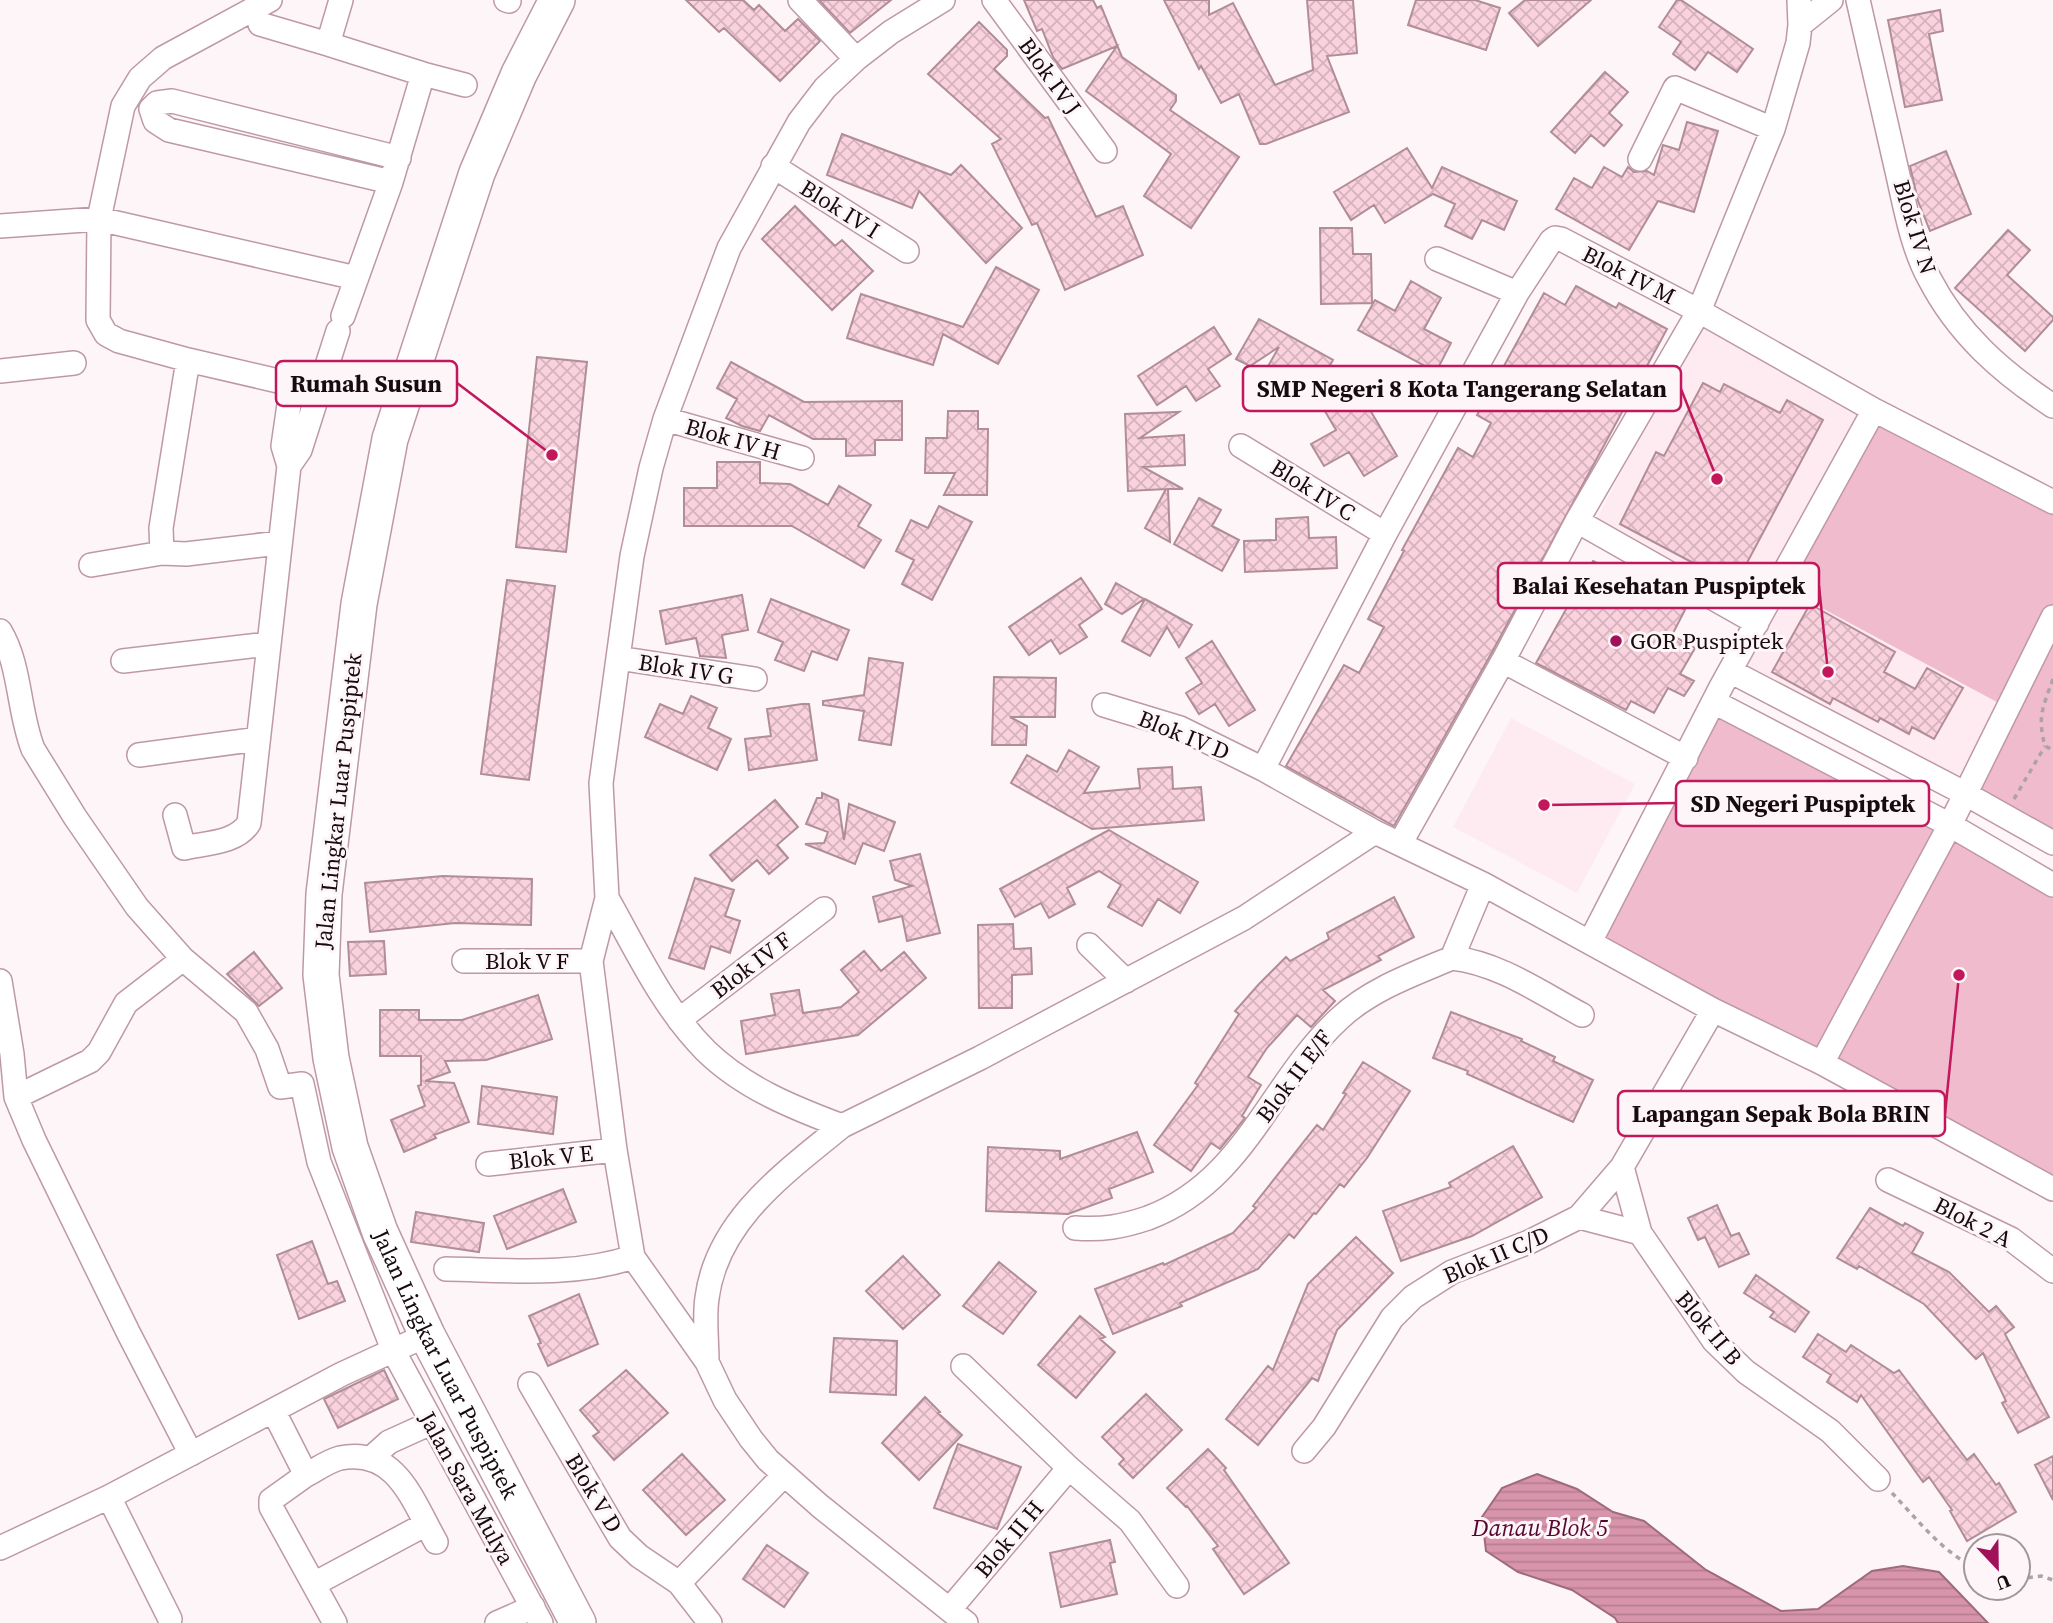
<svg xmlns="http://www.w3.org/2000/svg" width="2053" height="1623" font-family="'Source Serif 4',serif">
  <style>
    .built { fill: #feebf1 }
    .grass { fill: #f0bbcd }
    .water { fill: url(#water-rules); stroke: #9d6b7c; stroke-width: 2 }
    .building { fill: url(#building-cross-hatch); stroke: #b18d98; stroke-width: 2 }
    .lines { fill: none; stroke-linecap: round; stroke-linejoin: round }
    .minor-casing { stroke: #be99a5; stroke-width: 26 }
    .primary-casing { stroke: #be99a5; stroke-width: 38 }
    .path { stroke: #ada3a6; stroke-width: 3.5; stroke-dasharray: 5 5; stroke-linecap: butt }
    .minor { stroke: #fff; stroke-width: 23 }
    .primary { stroke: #fff; stroke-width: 35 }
    .poi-dot { fill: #a0115a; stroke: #fdf5f7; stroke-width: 2.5 }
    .labels { text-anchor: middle; stroke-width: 6; stroke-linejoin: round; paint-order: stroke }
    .street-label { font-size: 23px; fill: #170b0f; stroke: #fdf5f7 }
    .poi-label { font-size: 23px; fill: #170b0f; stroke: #fdf5f7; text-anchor: start }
    .water-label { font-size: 24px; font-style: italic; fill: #57062f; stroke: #fdf5f7 }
    .leader { fill: none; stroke: #c2185b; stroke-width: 2.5 }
    .callout-dot { fill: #c2185b; stroke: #fdf5f7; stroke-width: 2.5 }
    .callout { fill: #fdf5f7; stroke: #c2185b; stroke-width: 2.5 }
    .callout-label { font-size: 24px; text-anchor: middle; font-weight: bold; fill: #170b0f }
  </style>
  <defs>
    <pattern id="water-rules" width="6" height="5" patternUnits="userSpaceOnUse" patternTransform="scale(1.75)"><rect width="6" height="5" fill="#d794ab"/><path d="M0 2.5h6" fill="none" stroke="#b87e92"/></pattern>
    <pattern id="building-cross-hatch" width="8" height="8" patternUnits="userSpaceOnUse" patternTransform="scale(1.75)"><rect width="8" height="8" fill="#f9d2de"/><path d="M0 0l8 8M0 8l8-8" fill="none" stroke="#d5b3bd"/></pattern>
  </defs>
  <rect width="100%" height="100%" fill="#fdf5f7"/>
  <path class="built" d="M1706 311 1875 409 2008 709 1964 789 1732 673 1760 615 1592 528Z
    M1511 718 1635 784 1577 893 1453 827Z"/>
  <path class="grass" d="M1875 409 2053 505V837L1964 789 2008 708 1777 584Z
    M1722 713 2053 892V1186L1598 937Z"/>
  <path class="water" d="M1537 1474 1577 1489 1613 1512 1644 1521 1706 1570 1781 1611 1818 1609 1872 1571 1903 1566 1939 1572 1988 1623H1618L1615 1618 1572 1590 1518 1572 1486 1551 1482 1517 1502 1488Z"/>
  <path class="building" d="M686 0H743L754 10 759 5 785 31 798 19 820 41 780 81 724 28 719 32Z
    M819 0H891L850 33Z
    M1024 0H1093L1097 8 1101 6 1122 57 1176 95V101L1170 110 1239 157 1191 228 1144 196 1171 154 1086 91 1117 46 1062 69 1053 57 1042 29 1037 31Z
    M1164 0H1209V15L1233 3 1275 85 1313 70 1307 0H1353L1357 53 1327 56 1349 112 1266 144H1260L1239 94 1221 103 1201 66 1199 69Z
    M1416 0H1475L1500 8 1486 50 1408 25Z
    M1525 0H1591L1538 46 1509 13Z
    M1677 0H1681L1753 49 1737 72 1708 52 1695 70 1673 54 1681 42 1659 27Z
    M1940 10 1943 31 1929 34 1942 100 1905 107 1888 20Z
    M979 22 1007 50V56L994 69 1045 118 1048 117 1096 217 1123 206 1143 255 1065 290 1037 223 1032 225 992 144 1001 139 928 74Z
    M1605 72 1628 92 1609 113 1622 125 1604 146 1591 135 1575 153 1551 132Z
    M1687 122 1718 131 1694 212 1658 201 1629 250 1556 209 1574 178 1592 188 1604 167 1622 177 1628 167 1634 172 1647 171 1654 175 1663 145 1679 150Z
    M842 134 951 175 961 165 1022 228 986 263 919 191 912 208 827 175Z
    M1407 148 1432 188 1442 167 1517 201 1504 230 1482 220 1472 239 1445 226 1455 204 1433 194 1385 223 1374 205 1351 220 1334 192Z
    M1946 151 1971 214 1930 231 1918 201 1910 166Z
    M795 206 835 246 842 240 873 271 832 310 762 239Z
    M1320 228H1352L1353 254H1371L1372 303 1321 304Z
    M2008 230 2030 250 2007 275 2053 317V320L2025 351 1955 288Z
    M996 267 1039 290 998 364 943 334 933 365 847 338 861 294 963 327Z
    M1411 281 1441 298 1424 329 1451 343 1436 372 1358 330 1375 300 1395 311Z
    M1576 286 1616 308 1619 303 1667 329 1491 654 1394 826 1286 766 1344 665 1359 673 1384 627 1368 619 1404 551 1402 550 1458 448 1473 457 1491 423 1477 415 1544 293 1565 305Z
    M1259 319 1333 360 1313 396 1289 383 1277 404 1254 391 1279 347 1250 366 1236 359Z
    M1214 327 1231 354 1208 369 1220 386 1196 401 1186 386 1157 405 1138 376Z
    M537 357 587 362 566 552 516 547Z
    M731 362 804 402 902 401V440H875V455L846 456V439H813L769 415 760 431 742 426 726 418 737 399 717 388Z
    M1703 383 1720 392 1724 384 1780 413 1787 400 1823 420 1732 591 1696 572 1699 566 1620 524 1656 452 1664 456Z
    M1356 386 1397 456 1364 476 1349 452 1324 466 1311 444 1336 430 1322 406Z
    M948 411H978V429H988L987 495H944L955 473H925L926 438H947Z
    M1179 412 1140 438 1184 435 1185 465 1143 467 1183 489H1168L1170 542 1145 528 1166 489 1128 491 1125 414Z
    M717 462H760V483L790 484 828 505 839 486 871 505 858 526 881 540 864 568 792 526H684V488H717Z
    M1199 498 1221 510 1212 526 1239 540 1222 571 1174 544Z
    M939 506 972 522 932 600 902 584 914 560 896 551 911 520 928 528Z
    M1308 517 1309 538 1336 537 1337 568 1245 572 1244 541 1276 540V519Z
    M1593 561 1685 610 1672 635 1695 648 1680 674 1694 681 1684 696 1668 688 1654 713 1631 701 1626 710 1536 663Z
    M1081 578 1102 609 1079 625 1087 637 1060 654 1051 640 1029 655 1009 627Z
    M507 580 555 586 529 780 481 774Z
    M1116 583 1144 599 1122 614 1105 604Z
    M742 595 748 630 722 635 726 658 700 656 696 638 666 644 660 611Z
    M771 599 849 630 837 660 812 651 804 671 775 660 783 642 758 632Z
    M1145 599 1192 625 1179 647 1167 627 1150 656 1122 641Z
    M1810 604 1895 652 1884 672 1915 689 1927 668 1963 688 1934 739 1912 727 1909 734 1880 718 1878 722 1833 698 1830 704 1772 672Z
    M1212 641 1255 710 1229 726 1215 704 1199 714 1186 693 1202 683 1186 658Z
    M869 658 903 663 891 745 859 740 864 711 823 705V701L864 695Z
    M994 677 1056 678 1055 717H1010L1027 726 1026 745H992Z
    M691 696 717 708 708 728 731 739 717 770 645 737 660 704 683 714Z
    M802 704H809L817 760 749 770 745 739 771 736 767 709Z
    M1069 750 1099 767 1084 793 1140 788 1138 769 1172 767 1173 789 1201 787 1204 820 1092 829 1011 783 1027 755 1057 772Z
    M822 793 838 800 844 840 849 804 895 822 884 851 863 843 855 864 805 844 824 843 828 832 806 824 817 798H822Z
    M775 800 798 827 777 845 788 858 769 874 757 860 732 881 710 855Z
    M1109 830 1198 882 1180 913 1158 899 1142 926 1108 907 1121 885 1099 871 1067 888 1075 904 1049 918 1041 903 1015 917 1000 889Z
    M920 854 940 933 907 941 902 916 879 922 873 897 912 886 895 880 890 861Z
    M443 876 532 879 531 925 455 923 370 932 365 883Z
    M695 878 734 890 725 916 740 921 730 953 711 946 704 969 669 958Z
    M1394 897 1414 937 1378 956 1381 960 1323 990 1335 1001 1311 1027 1297 1015 1267 1048 1248 1077 1261 1085 1242 1116 1245 1118 1220 1149 1211 1143 1191 1171 1154 1145 1198 1085 1195 1083 1239 1014 1235 1011 1259 984 1286 957 1290 961 1329 939 1327 933Z
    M1013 924 1014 949 1031 948 1032 974 1012 975V1008H979L978 925Z
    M384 941 386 974 350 976 348 942Z
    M864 951 881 971 904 952 926 978 858 1035 746 1054 741 1021 775 1015 771 994 799 990 803 1013 841 1007 859 992 841 970Z
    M254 952 282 988 259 1006 227 974Z
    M538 995 552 1039 486 1060 445 1061 450 1072 425 1081 454 1083 469 1122 434 1135 436 1138 404 1152 391 1120 425 1106 418 1086 421 1085V1056H380V1010H419V1020H462Z
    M1451 1012 1522 1039 1521 1041 1555 1057 1553 1061 1593 1080 1573 1122 1467 1074 1468 1071 1433 1058Z
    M1363 1062 1410 1091 1367 1158 1344 1187 1340 1184 1316 1214 1314 1213 1294 1238 1289 1234 1258 1269 1180 1303 1182 1306 1113 1334 1095 1289 1163 1263 1164 1265 1233 1233 1256 1208 1253 1206 1317 1125 1323 1130 1346 1094 1343 1093Z
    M482 1086 557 1097 553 1134 478 1124Z
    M1137 1132 1153 1172 1109 1189 1112 1198 1068 1214 986 1211 988 1147 1060 1151V1159Z
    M1513 1146 1542 1197 1472 1236 1401 1261 1383 1211 1451 1187 1449 1183Z
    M563 1189 576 1222 507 1249 494 1216Z
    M1717 1205 1731 1236 1739 1233 1749 1254 1719 1267 1705 1237 1698 1240 1688 1218Z
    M1870 1208 1903 1226 1905 1223 1923 1233 1912 1253 1949 1272 1989 1312 1996 1306 2014 1327 2005 1334 2049 1417 2018 1433 2002 1403 2006 1401 1983 1353 1976 1359 1924 1304 1859 1266 1857 1269 1837 1258Z
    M416 1212 484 1223 479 1252 411 1242Z
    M1356 1237 1393 1273 1337 1330 1318 1381 1312 1378 1258 1445 1226 1419 1268 1366 1273 1370 1308 1284Z
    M312 1241 328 1284 337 1281 345 1301 299 1319 277 1255Z
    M903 1256 940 1295 903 1329 866 1291Z
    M999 1262 1036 1292 1003 1334 963 1306Z
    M1756 1275 1809 1312 1795 1332 1770 1317 1774 1312 1744 1293Z
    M579 1294 598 1344 548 1366 538 1344 541 1343 529 1316Z
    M1080 1316 1105 1337 1100 1339 1115 1352 1076 1398 1038 1365Z
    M1818 1334 1846 1352 1851 1345 1894 1373 1899 1370 1967 1460 1974 1454 1996 1485 1999 1483 2016 1512 1967 1541 1950 1511 1952 1510 1929 1477 1923 1482 1861 1395 1857 1402 1827 1382 1831 1375 1803 1357Z
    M834 1338 897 1341 896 1395 830 1392Z
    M384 1370 398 1399 338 1428 324 1399Z
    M626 1370 668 1413 614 1460 593 1436 599 1432 580 1410Z
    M1146 1394 1182 1430 1133 1478 1119 1464 1124 1459 1102 1437Z
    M925 1397 940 1412 938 1413 962 1435 919 1480 882 1443Z
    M958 1444 1021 1467 997 1529 934 1508Z
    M1208 1449 1226 1468 1224 1470 1289 1563 1244 1594 1213 1549 1218 1546 1187 1506 1186 1507 1167 1488Z
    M682 1454 725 1500 686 1535 643 1490Z
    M2053 1456V1500L2035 1465Z
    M1110 1540 1115 1562 1110 1563 1117 1594 1061 1607 1050 1553Z
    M767 1545 808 1573 784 1607 743 1579Z"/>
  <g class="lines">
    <g class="minor-casing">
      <path id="minor" d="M270 0 163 58 140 78 123 106 99 219 98 320 106 334 119 341 188 360 317 390
        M506 0 509 1
        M800 0 856 59
        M943 0 891 32 856 59 825 88 799 122 729 248 665 419 651 468 632 556 618 658 601 783 607 898 591 961 615 1150 633 1257 707 1362 725 1400 751 1439 768 1460 820 1506 966 1623
        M994 0 1105 151
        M1858 0C1871 57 1884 114 1897 171 1905 206 1912 247 1929 278 1958 334 2001 372 2053 406
        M260 24 328 44 341 0
        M1800 25 1831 0
        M328 44 423 74 391 182 343 316
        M423 74 465 85
        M1640 159 1675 88 1773 129
        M773 166 907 251
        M391 182 169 130 155 121 151 109 157 103 172 101 399 158
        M0 226 99 219 356 278
        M1437 259 1517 293
        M188 360 161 528 162 553 186 554 279 543
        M0 371 74 363
        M1874 410 2053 502
        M665 419 802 458
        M1241 446 1385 534
        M289 466 283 446 292 384
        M1577 521 1757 623
        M91 565 162 553
        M0 631C21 666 18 711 33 749L75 817 137 907 183 959 246 1012 267 1049 280 1087 302 1084 319 1162 394 1352 541 1623
        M618 658 755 679
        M123 661 268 644
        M1503 661 1686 758
        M1730 671 1964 793 2053 843
        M1714 702 1950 825 2053 885
        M1104 705 1180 728 1263 769 1375 832
        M139 755 258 739
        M1263 769 1385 534 1517 293 1551 241 1555 238 1561 239 1699 311 1874 410 1721 687 1590 942
        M175 815 184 848C206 843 237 843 249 823L289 466 300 450 338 331
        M1400 844 1503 661 1577 521 1699 311 1773 129 1798 43 1800 25 1799 0
        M607 898C637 951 663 1008 706 1051 744 1088 794 1108 842 1126L980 1058 1244 918 1375 832 1483 884 1713 1010 1822 1063 2053 1189
        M1089 945 1126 981
        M1452 958C1499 963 1541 993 1582 1015
        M464 961H591
        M0 981 12 1054 16 1097 34 1140 129 1334 191 1454
        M679 1020 824 909
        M1822 1063 1950 825 2053 617
        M16 1097 90 1061 99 1052 126 1003 183 959
        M488 1164 615 1150
        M1622 1167 1640 1233 1714 1341 1746 1372 1830 1431 1878 1479
        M1888 1180 2011 1239 2053 1271
        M1579 1217 1640 1233
        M1075 1228C1103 1230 1121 1227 1148 1218 1246 1181 1269 1083 1340 1018 1371 989 1414 974 1452 958L1483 884
        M446 1269C507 1270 574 1277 633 1257
        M707 1362C707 1341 704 1318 707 1298 717 1220 786 1172 842 1126
        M963 1366 1069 1468 1130 1521 1177 1586
        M530 1384 620 1538 639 1556 679 1583 710 1623
        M274 1412 306 1475 271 1500V1507L335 1623
        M1304 1451 1324 1427 1392 1318 1413 1297 1452 1272 1529 1242 1579 1217 1622 1167 1713 1010
        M370 1459 389 1442 431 1423
        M306 1475C316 1470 328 1461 340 1458 397 1447 413 1502 436 1542
        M109 1497 170 1619
        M0 1548 109 1497 342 1374 427 1335
        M679 1583 784 1475
        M314 1584 426 1524
        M950 1609 1069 1468
        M497 1623 533 1607"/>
    </g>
    <g class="primary-casing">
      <g id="primary">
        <path id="s1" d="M557 0 519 74 477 173 390 439 359 604 324 894 321 975 331 1058 350 1147 380 1232 427 1335 578 1623"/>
      </g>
    </g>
    <path class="path" d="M2053 679C2043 707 2037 717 2045 746L2053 750
      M2014 799 2045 746
      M1892 1493C1917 1519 1943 1553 1976 1568
      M2018 1579 2041 1576 2053 1580"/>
    <use href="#minor" class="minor"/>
    <use href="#primary" class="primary"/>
  </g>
  <circle class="poi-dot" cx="1616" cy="641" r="7"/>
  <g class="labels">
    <g class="street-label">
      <text transform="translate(1050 76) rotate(54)" y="8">Blok IV J</text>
      <text transform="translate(840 209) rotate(32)" y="8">Blok IV I</text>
      <text transform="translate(1915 227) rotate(73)" y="8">Blok IV N</text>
      <text transform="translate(1629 275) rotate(27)" y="8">Blok IV M</text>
      <text transform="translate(733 439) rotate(16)" y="8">Blok IV H</text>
      <text transform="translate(1313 490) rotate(32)" y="8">Blok IV C</text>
      <text transform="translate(686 669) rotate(9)" y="8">Blok IV G</text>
      <text transform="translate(1184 735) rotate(22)" y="8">Blok IV D</text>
      <text transform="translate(338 801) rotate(-84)" y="8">Jalan Lingkar Luar Puspiptek</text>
      <text x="527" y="969">Blok V F</text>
      <text transform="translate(751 965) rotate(-37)" y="8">Blok IV F</text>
      <text transform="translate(1294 1076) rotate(-53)" y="8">Blok II E/F</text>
      <text transform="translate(551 1157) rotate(-6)" y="8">Blok V E</text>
      <text transform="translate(1973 1222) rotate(27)" y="8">Blok 2 A</text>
      <text transform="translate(1496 1255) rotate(-23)" y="8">Blok II C/D</text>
      <text transform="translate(1709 1328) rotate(50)" y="8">Blok II B</text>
      <text dy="8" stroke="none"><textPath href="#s1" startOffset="1424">Jalan Lingkar Luar Puspiptek</textPath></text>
      <text transform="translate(467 1488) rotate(61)" y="8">Jalan Sara Mulya</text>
      <text transform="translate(594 1493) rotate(59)" y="8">Blok V D</text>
      <text transform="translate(1009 1539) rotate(-50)" y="8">Blok II H</text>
    </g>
    <g class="poi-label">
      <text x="1630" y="649">GOR Puspiptek</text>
    </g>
    <g class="water-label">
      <text x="1540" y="1536">Danau Blok 5</text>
    </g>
  </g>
  <path class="leader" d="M552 455L457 383M1717 479L1681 389M1828 672L1819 586M1544 805L1676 803M1959 975L1945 1114"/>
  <g class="callout-dot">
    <circle cx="552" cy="455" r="7"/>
    <circle cx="1717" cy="479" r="7"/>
    <circle cx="1828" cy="672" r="7"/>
    <circle cx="1544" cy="805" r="7"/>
    <circle cx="1959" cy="975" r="7"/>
  </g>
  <g class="callout">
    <rect x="276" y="361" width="181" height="45" rx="7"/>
    <rect x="1243" y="366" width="438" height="45" rx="7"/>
    <rect x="1498" y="563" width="321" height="45" rx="7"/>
    <rect x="1676" y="781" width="253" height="45" rx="7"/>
    <rect x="1618" y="1091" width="327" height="45" rx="7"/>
  </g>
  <g class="callout-label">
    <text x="366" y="392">Rumah Susun</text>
    <text x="1462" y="397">SMP Negeri 8 Kota Tangerang Selatan</text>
    <text x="1659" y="594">Balai Kesehatan Puspiptek</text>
    <text x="1803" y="812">SD Negeri Puspiptek</text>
    <text x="1781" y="1122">Lapangan Sepak Bola BRIN</text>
  </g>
  <g transform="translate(1997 1567) rotate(158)"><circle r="33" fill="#fdf5f7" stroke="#a1979a" stroke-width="2"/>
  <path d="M0-5L12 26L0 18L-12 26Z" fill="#a0115a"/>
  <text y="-10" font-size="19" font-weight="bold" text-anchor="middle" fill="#170b0f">U</text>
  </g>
</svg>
